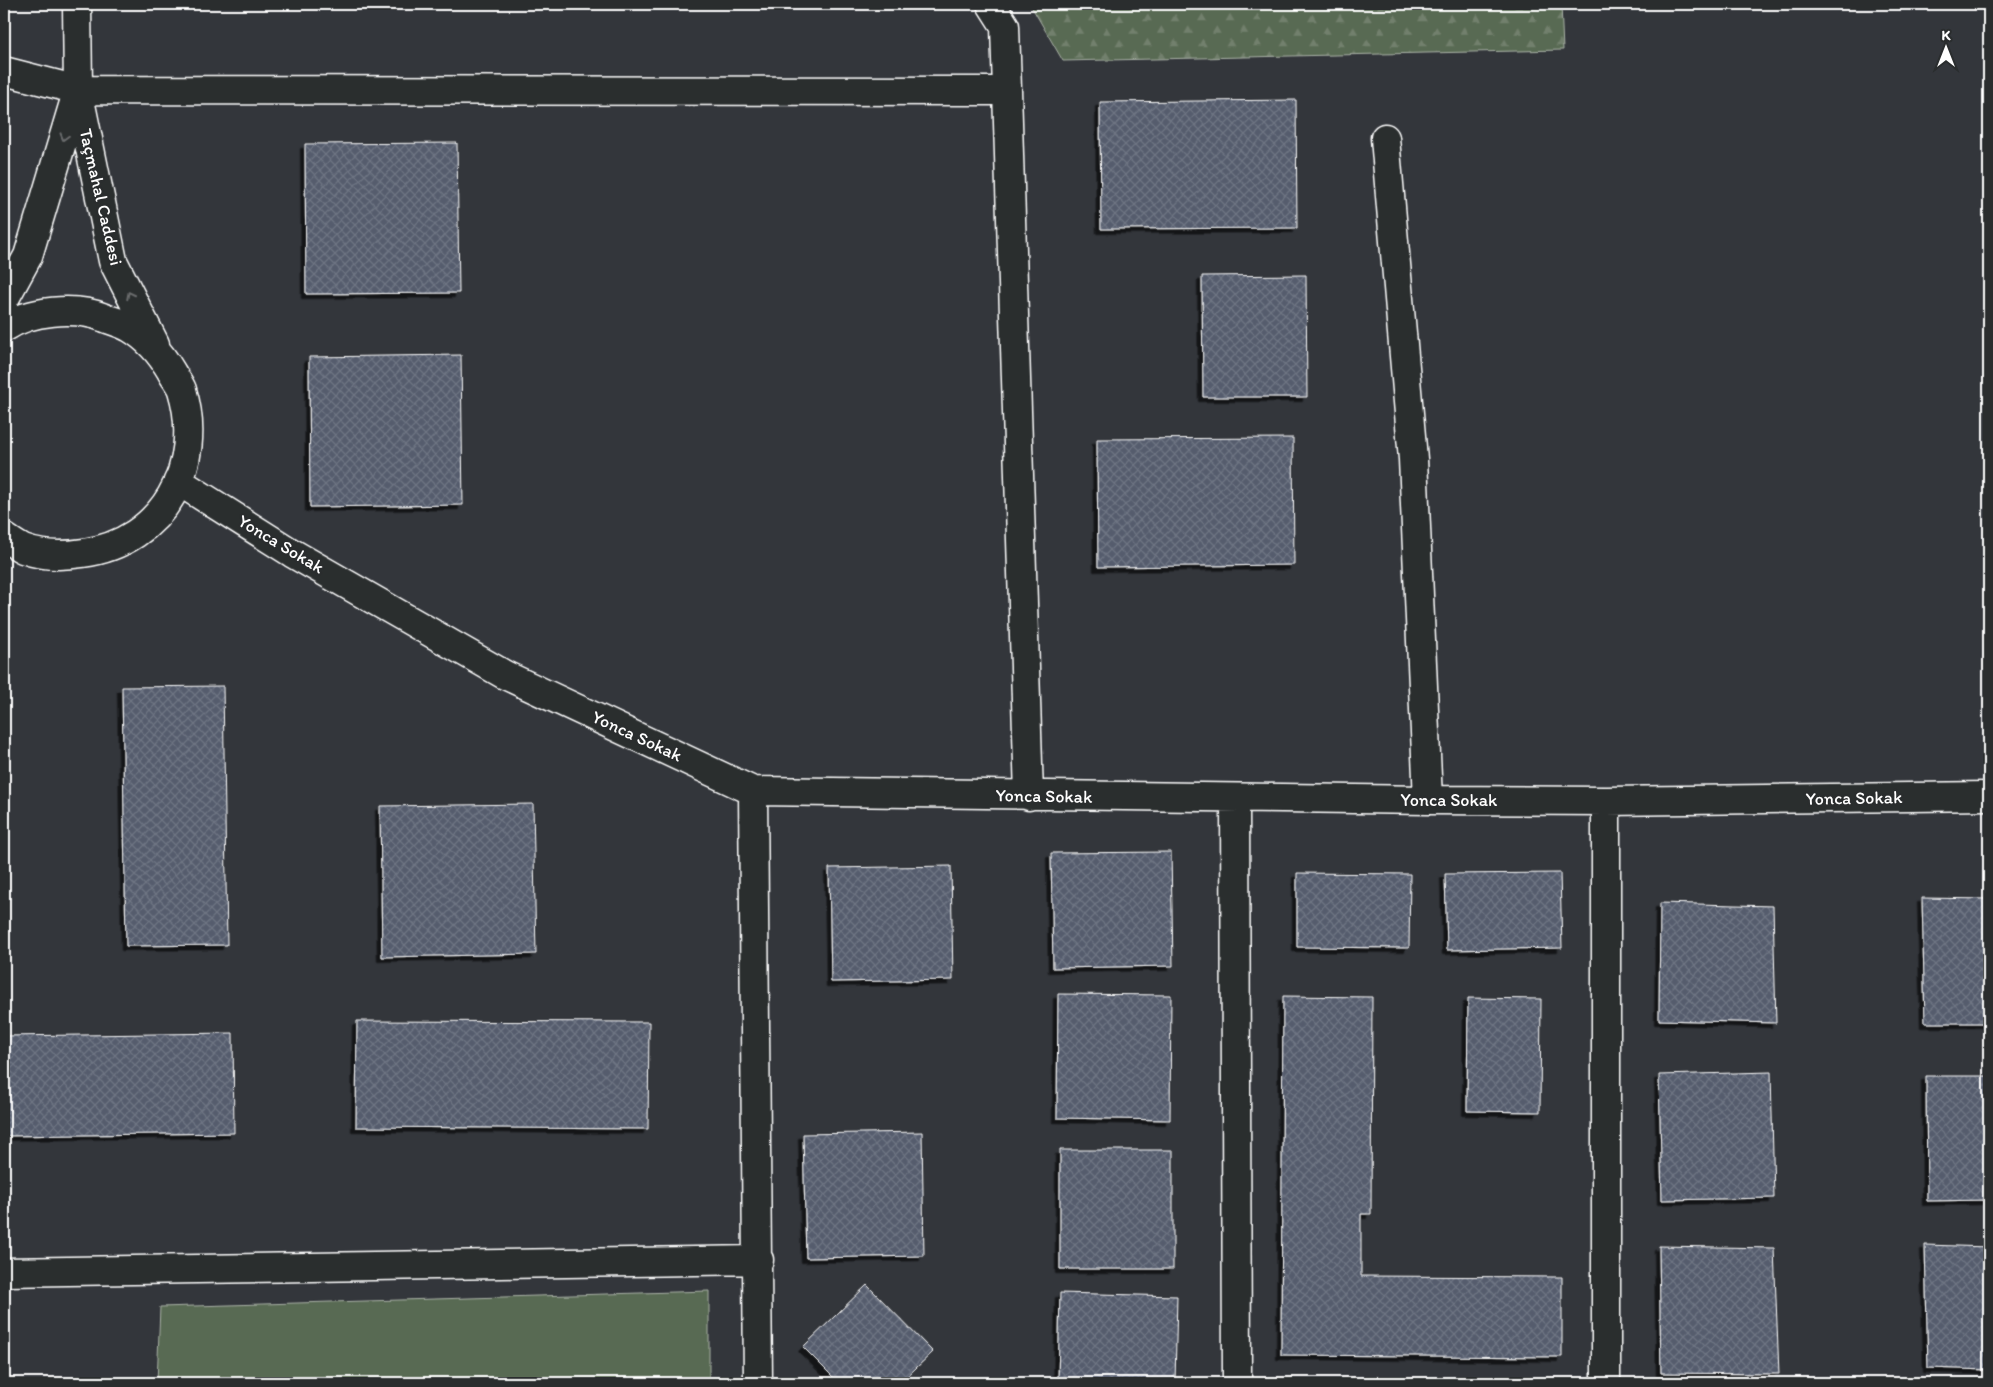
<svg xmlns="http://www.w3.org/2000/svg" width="1993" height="1387" font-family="Itim,sans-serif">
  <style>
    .green { fill: #596a53; stroke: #acb4a9 }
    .forest { fill: url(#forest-firs); stroke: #acb4a9 }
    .building { fill: url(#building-cross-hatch); stroke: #fff; filter: url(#shadow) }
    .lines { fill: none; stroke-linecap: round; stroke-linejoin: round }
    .minor-casing { stroke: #fff; stroke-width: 31 }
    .minor { stroke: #2a2d2e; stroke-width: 28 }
    .oneway { stroke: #6a6c6d }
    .labels { text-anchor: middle; stroke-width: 4.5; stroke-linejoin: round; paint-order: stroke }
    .street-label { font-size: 18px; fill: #fff; stroke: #2a2d2e }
  </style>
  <defs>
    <pattern id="forest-firs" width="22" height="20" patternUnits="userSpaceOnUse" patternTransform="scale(1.25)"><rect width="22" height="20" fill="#596a53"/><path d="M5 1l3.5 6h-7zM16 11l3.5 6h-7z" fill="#72806d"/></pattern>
    <pattern id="building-cross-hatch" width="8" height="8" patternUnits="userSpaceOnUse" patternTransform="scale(1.25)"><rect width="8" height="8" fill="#555c6d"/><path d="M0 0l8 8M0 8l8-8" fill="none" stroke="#6e7483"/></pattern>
    <filter id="shadow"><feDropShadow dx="-4.5" dy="4.5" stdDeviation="0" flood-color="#0009"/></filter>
  </defs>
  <rect width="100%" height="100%" fill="#33363b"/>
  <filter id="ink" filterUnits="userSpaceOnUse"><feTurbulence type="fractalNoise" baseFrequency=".02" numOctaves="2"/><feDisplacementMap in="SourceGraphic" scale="10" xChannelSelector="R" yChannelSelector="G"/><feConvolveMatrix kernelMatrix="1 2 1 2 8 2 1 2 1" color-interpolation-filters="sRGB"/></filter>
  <g filter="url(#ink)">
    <path class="green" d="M709 1291V1383H157L160 1307Z"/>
    <path class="forest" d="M1030 4H1561L1563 50 1063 61Z"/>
    <path class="building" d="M1296 100 1297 228 1101 229 1100 102Z
      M457 143 459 293 306 294 305 144Z
      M1306 275 1307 397H1203L1202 276Z
      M461 355 463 505 310 507 309 357Z
      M1293 438 1294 565 1098 567 1097 439Z
      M223 686 227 945 126 946 122 687Z
      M533 804 536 954 382 957 380 806Z
      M1171 852 1173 966 1053 968 1051 853Z
      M951 866 953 980 831 982 829 868Z
      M1297 873 1410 874 1409 948 1297 947Z
      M1560 873 1562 948 1447 950 1445 874Z
      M1922 898 1989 899V1023H1925Z
      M1660 903 1773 906 1776 1023 1659 1020Z
      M1058 994 1171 995 1170 1120 1057 1118Z
      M1283 996 1372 997 1371 1214H1361V1276L1562 1277V1357L1281 1355Z
      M1468 998 1541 999 1540 1112 1467 1111Z
      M357 1021 649 1022 648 1129 356 1127Z
      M233 1033 234 1133 4 1136V1036Z
      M1771 1072 1774 1198 1662 1200 1659 1075Z
      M1926 1076H1989V1200L1927 1201Z
      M922 1132 924 1256 806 1258 803 1134Z
      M1060 1150H1173V1269H1060Z
      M1925 1245 1989 1247V1370L1928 1368Z
      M1659 1246 1774 1248 1779 1374 1661 1373Z
      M867 1285 933 1352 900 1383H839L803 1347Z
      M1060 1293 1177 1296 1175 1383H1058Z"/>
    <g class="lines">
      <g class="minor-casing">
        <path id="minor" d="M77 4 78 90 113 261 155 344
          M991 4 1005 26 1029 796
          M4 71 78 90 1007 91
          M1385 138 1413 459 1428 800
          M4 300 28 256 76 96
          M4 328C29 310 76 306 105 318 113 321 122 323 130 328 147 338 161 354 171 371 174 377 180 384 182 390 205 466 163 542 83 553 64 556 42 556 23 549 17 546 10 541 4 537
          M178 481 292 553 505 675 753 791 1428 800 1606 801 1989 796
          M753 791 758 1383
          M1235 798 1237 1383
          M1606 801V1383
          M4 1272 759 1260"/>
      </g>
      <use href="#minor" class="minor"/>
    </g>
    <defs><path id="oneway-chevron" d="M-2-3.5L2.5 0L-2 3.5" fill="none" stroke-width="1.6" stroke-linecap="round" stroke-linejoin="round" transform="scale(1.25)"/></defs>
    <g class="oneway">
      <use href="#oneway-chevron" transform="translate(64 137) rotate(106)"/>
      <use href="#oneway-chevron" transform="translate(130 295) rotate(-117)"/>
    </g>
  </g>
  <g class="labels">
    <g class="street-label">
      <text transform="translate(101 197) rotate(77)" y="6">Taçmahal Caddesi</text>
      <text transform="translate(281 544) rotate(31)" y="6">Yonca Sokak</text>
      <text transform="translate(637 736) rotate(25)" y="6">Yonca Sokak</text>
      <text transform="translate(1044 796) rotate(1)" y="6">Yonca Sokak</text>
      <text transform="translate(1854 798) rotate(-1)" y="6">Yonca Sokak</text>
      <text x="1449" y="806">Yonca Sokak</text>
    </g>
  </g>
  <rect width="1993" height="1387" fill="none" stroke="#2a2d2e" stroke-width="20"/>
  <rect x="10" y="10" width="1973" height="1367" fill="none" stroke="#fff" stroke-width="2" filter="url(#ink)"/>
  <g transform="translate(1946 48)" stroke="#2a2d2e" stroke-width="4" paint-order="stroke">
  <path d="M0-4L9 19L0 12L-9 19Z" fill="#ffffff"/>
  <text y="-8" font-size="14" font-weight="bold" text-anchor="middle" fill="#ffffff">K</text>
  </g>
</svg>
